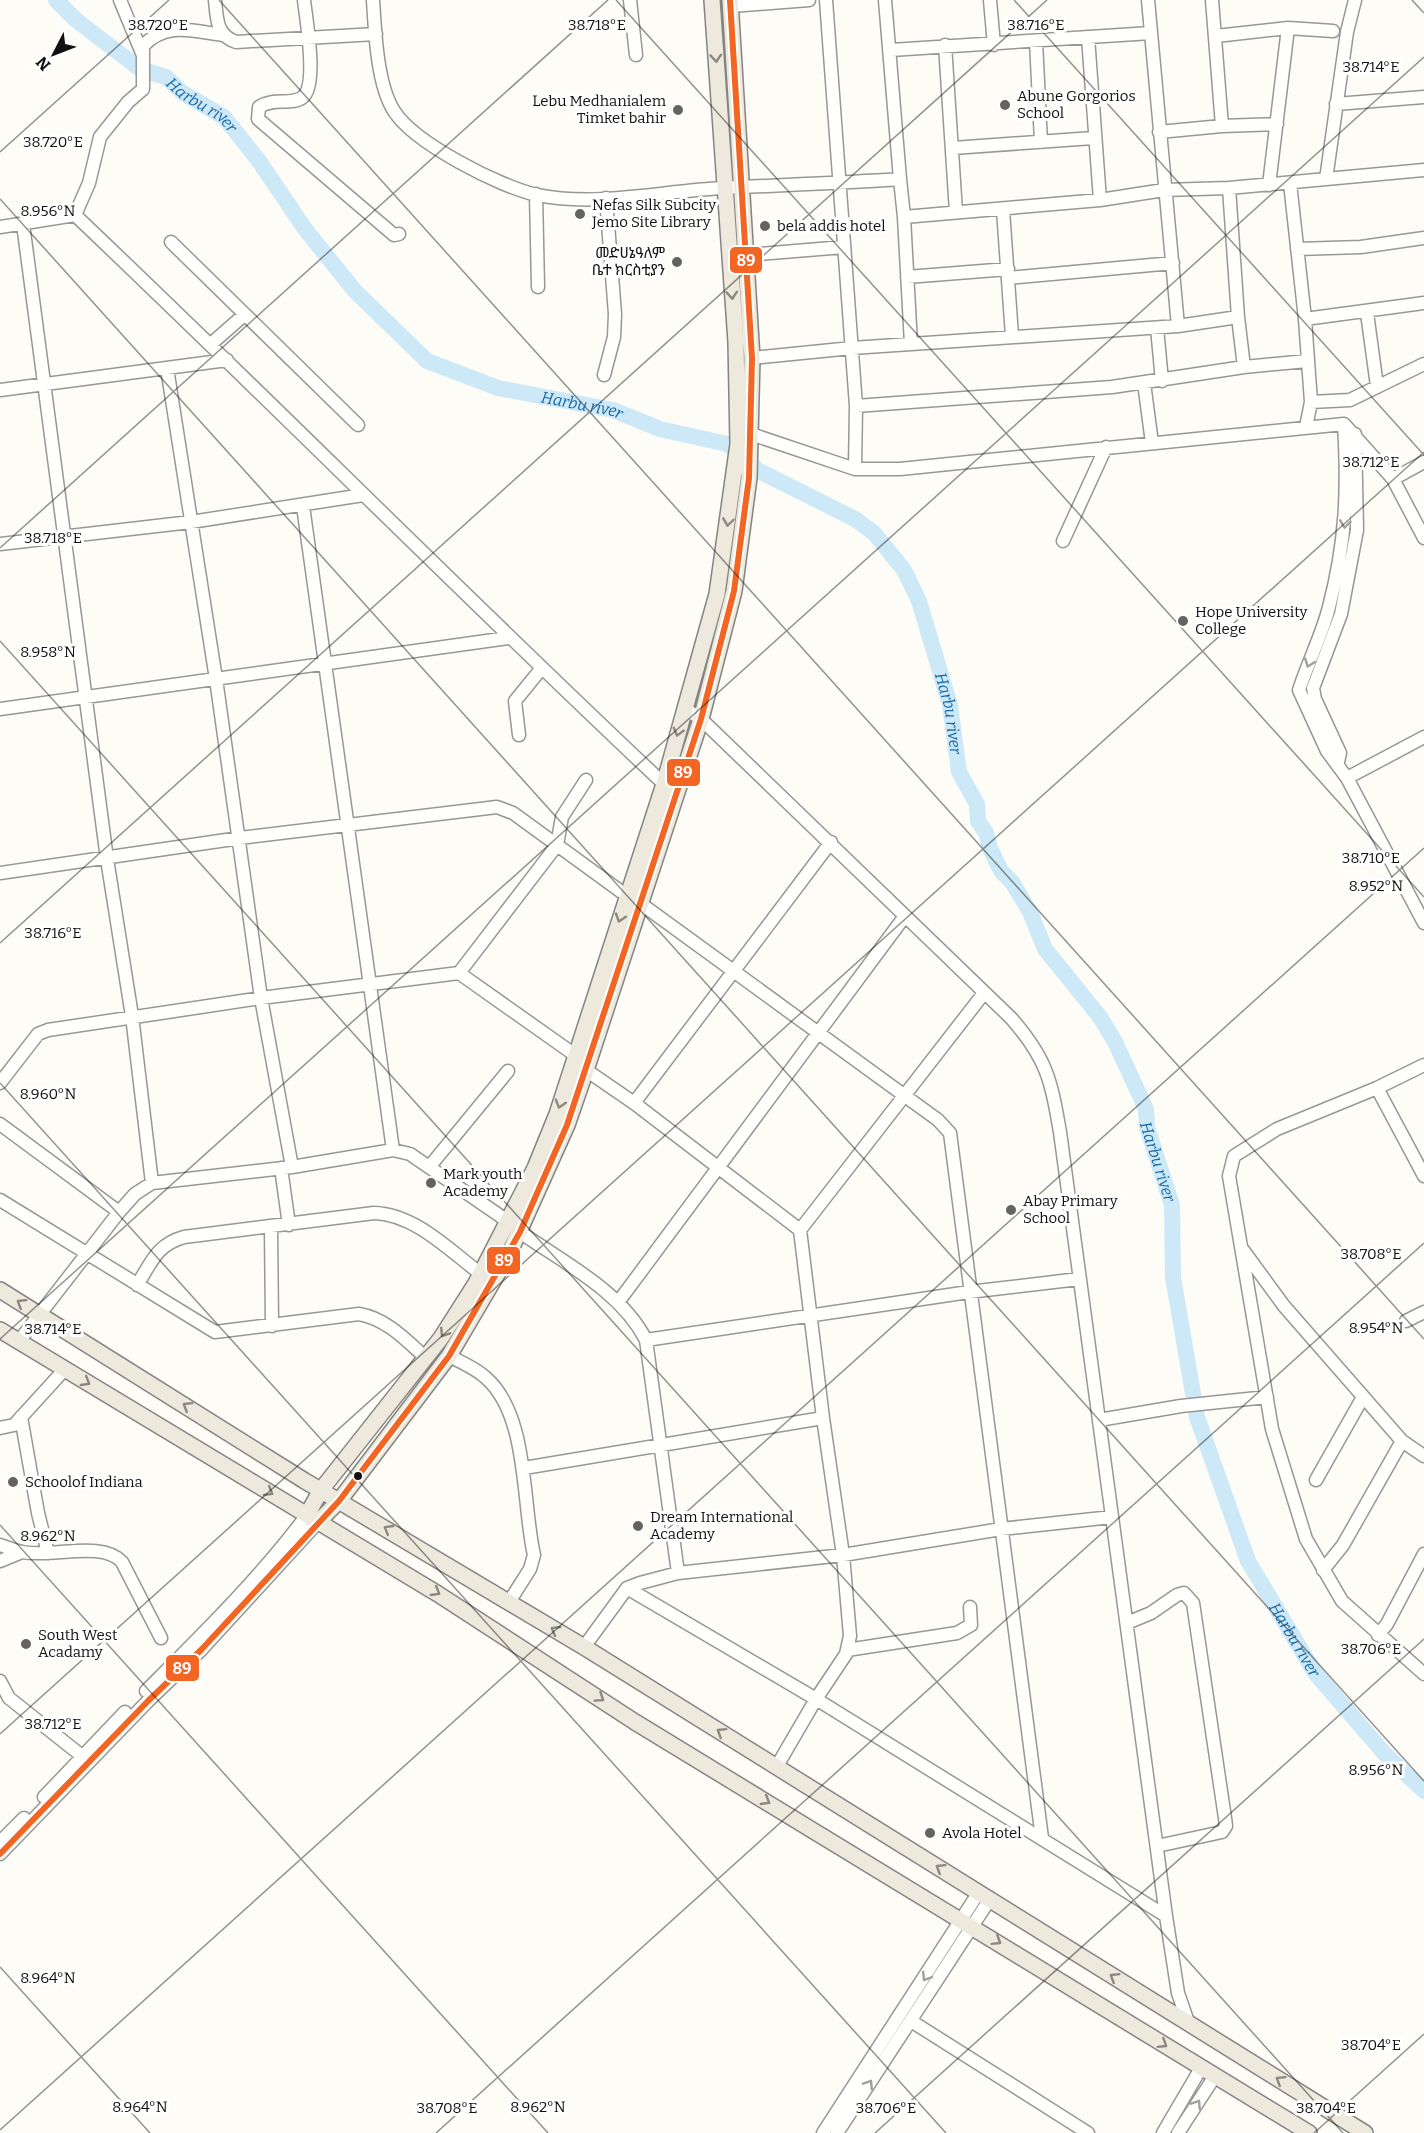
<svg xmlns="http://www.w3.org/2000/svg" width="1424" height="2133" font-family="Bitter,'Noto Sans Ethiopic',serif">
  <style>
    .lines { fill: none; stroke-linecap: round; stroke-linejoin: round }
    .river { stroke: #cde8f7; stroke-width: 16 }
    .minor-casing { stroke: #979795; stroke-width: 15 }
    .major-casing { stroke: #858482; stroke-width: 18 }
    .minor { stroke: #fffffe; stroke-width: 12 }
    .major { stroke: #ede9dc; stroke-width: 15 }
    .bus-1-casing { stroke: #fff; stroke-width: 10 }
    .bus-1 { stroke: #f26522; stroke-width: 6 }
    .oneway { stroke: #8a8881 }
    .oneway2 { stroke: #a0a09f }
    .ticks { fill: none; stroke: #111; stroke-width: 1.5; stroke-opacity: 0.45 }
    .poi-dot { fill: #646362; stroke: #fff; stroke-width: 2 }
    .bus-dot { fill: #111; stroke: #fff; stroke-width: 2 }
    .labels { text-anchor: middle; stroke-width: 6; stroke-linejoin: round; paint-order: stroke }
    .poi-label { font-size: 15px; fill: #111; stroke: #fff; text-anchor: start }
    .water-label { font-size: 16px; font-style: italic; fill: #1768a6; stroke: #fff }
    .ticks-label { font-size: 15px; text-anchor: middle; fill: #111; stroke: #fff; stroke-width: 6; stroke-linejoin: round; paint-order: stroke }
    .line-badge { stroke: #fff; stroke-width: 2 }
    .badge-label { font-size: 16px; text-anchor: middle; font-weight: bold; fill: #fff }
  </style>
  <rect width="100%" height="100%" fill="#fdfcf7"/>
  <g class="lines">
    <path class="river" id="s1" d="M56 0 76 20 140 69 166 77 183 93 224 117 259 161 305 229 355 291 427 361 498 388 613 410 660 429 727 444 759 471 855 519 874 533 904 570 919 601 950 705 959 772 977 804 978 821 986 833 990 848 1001 871 1012 882 1030 912 1045 949 1100 1017 1115 1042 1146 1109 1147 1127 1172 1205 1173 1277 1197 1417 1248 1561 1315 1673 1385 1754 1424 1791"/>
    <g class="minor-casing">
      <path id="minor" d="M120 0 142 53
        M215 0C217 19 216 35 236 42L376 34
        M304 0C306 19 318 84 303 97 292 106 274 97 259 107L258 119 394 235 399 234
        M373 0C375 31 377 85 394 111 414 143 500 187 537 195 598 207 662 191 723 188 782 185 841 183 900 179L904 217 1100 200 1164 190 1229 188 1326 179 1347 32 1355 0
        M630 0 636 55
        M826 0 856 406 855 469
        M885 0 900 179
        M990 0 994 45
        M731 6 809 0
        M1216 36 1288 28 1333 31
        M1088 37 1100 200
        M1036 41 1041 142
        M945 45 956 212
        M891 50 1151 33
        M1336 104 1424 97
        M1222 126 1277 124
        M1159 132 1222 126 1212 0
        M953 148 1093 138
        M1326 179 1424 170
        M1290 183 1305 319 1311 402 1306 427
        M1269 185 1288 28
        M536 194 538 287
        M1003 210 1012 336
        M75 215 89 183 100 137 128 102 143 89V46C166 21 193 31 223 35
        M904 217 911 344
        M23 224 107 859 132 1016 152 1183
        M0 227 75 215C273 403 465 597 664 784
        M171 242 358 425
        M1297 249 1361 247 1424 238
        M747 255 844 247
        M907 277 1008 269
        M1008 278 1173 263
        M1367 313 1377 386
        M1238 317 1244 367
        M1305 319 1424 303
        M1178 326 1238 317 1229 188
        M1157 328 1162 381
        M211 344 244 315
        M752 358 852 348 1178 326 1148 0
        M167 368 216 679 261 998 292 1167
        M604 375 614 337 615 314 606 198
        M1144 383 1152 443
        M0 390 227 360
        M1311 402 1350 400 1424 364
        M856 406 1112 387 1244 367 1307 361
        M1344 424C1348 490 1346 542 1329 607 1322 635 1308 662 1299 690L1327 751 1347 778 1424 923
        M742 431 855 469H900L1344 424 1393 479 1424 538
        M1393 479 1424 462
        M303 506 393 1150
        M1063 541 1106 447
        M0 544 191 522 363 495
        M684 708 701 719 1011 1018C1047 1059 1051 1080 1060 1132L1166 1916 1178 1993 1188 2022
        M0 709 508 638
        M519 735 515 701 541 669
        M1338 762 1340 753 1315 699 1313 688 1341 614 1357 530 1355 434
        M1347 778 1424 737
        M0 873 240 838 497 807 513 813 627 896
        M640 903 938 1120 950 1133 1042 1838
        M459 973 557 845 562 817 586 780
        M1424 1065 1377 1088 1277 1129 1234 1156 1229 1176 1272 1429 1306 1539 1342 1601 1424 1674
        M586 1070 634 1103 800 1230 823 1418 843 1555 850 1636 846 1654 816 1699 1166 1916
        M0 1083 38 1034 48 1030 261 998 459 973 575 1055
        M1377 1088 1424 1176
        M634 1103 831 842
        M0 1124 119 1212
        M430 1166 508 1071
        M281 1168 289 1225
        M0 1200 215 1332 359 1314C387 1319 406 1340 426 1358
        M271 1227 272 1326
        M800 1230 984 993
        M520 1232C564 1263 621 1291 646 1340L678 1573
        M1243 1250 1284 1306 1402 1441 1424 1456
        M137 1285C152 1262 156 1245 184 1237L374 1213C415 1214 450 1251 481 1274
        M619 1301 905 916
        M1406 1321 1424 1312
        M646 1340 969 1292 1079 1279
        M19 1341 119 1212 135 1194 152 1183 292 1167 393 1150 410 1154 509 1222
        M449 1356C461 1362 475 1368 485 1377 529 1414 522 1504 534 1555L530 1569 509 1602
        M21 1417 38 1513 48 1553
        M1099 1420 1181 1406 1267 1397
        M0 1428 14 1425 65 1369
        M524 1468 823 1418
        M1316 1480 1363 1397
        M0 1545C7 1547 15 1551 22 1552 52 1558 102 1540 122 1562L161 1638
        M0 1561 22 1552
        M1323 1570 1343 1545 1402 1441
        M627 1588 816 1699 777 1766
        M1127 1623 1151 1613 1177 1595 1184 1593 1193 1603 1225 1818 1226 1826 1222 1832 1157 1846
        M1378 1635 1387 1624 1424 1554
        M584 1647 627 1588 640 1583 678 1573 843 1555 1001 1529 1112 1517
        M847 1650 957 1633 971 1625 970 1607
        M0 1681 9 1698 87 1760
        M146 1691C202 1635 259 1579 307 1515
        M44 1797 125 1712
        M0 1842 24 1818
        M0 1854 148 1701 201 1650 319 1521
        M911 2021 1088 2133
        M823 2133 979 1892
        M837 2133 990 1899
        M1163 2133 1201 2068
        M1178 2133 1215 2076"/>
    </g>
    <g class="major-casing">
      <path id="major" d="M0 1290 305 1481 584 1647 1365 2133
        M0 1330 438 1594 635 1722 1309 2133
        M307 1515 321 1490 441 1338 476 1283 535 1168 557 1114 664 784 717 594 738 444 736 342 712 0
        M319 1521 339 1501 449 1356 509 1254 567 1125 586 1070 701 719 734 591 741 538 749 478 752 358 730 0"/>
    </g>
    <use href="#minor" class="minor"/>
    <use href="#major" class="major"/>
    <g class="bus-1-casing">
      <path id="bus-1" d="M0 1854 148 1701 201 1650 339 1501 449 1356 520 1232 567 1125 701 719 734 591 741 538 749 478 752 358 730 0"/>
    </g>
    <use href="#bus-1" class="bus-1"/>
  </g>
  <defs><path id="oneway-chevron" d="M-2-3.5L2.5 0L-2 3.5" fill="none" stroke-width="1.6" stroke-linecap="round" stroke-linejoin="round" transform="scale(1.5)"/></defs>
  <g class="oneway">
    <use href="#oneway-chevron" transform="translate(716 58) rotate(86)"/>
    <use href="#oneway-chevron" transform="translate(732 295) rotate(86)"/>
    <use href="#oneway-chevron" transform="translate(728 522) rotate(98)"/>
    <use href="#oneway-chevron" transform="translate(678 732) rotate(105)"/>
    <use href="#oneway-chevron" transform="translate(620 918) rotate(108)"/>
    <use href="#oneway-chevron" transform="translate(560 1104) rotate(107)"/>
    <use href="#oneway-chevron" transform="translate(21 1303) rotate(-148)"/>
    <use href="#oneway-chevron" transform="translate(444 1333) rotate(123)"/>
    <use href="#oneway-chevron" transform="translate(86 1382) rotate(31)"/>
    <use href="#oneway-chevron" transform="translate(187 1406) rotate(-148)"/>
    <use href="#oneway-chevron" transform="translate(269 1492) rotate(31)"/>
    <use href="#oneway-chevron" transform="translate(388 1529) rotate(-149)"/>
    <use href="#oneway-chevron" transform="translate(436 1592) rotate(31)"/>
    <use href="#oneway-chevron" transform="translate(555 1630) rotate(-150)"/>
    <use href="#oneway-chevron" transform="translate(600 1698) rotate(34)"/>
    <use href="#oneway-chevron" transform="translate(721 1732) rotate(-148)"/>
    <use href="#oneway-chevron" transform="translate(766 1801) rotate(31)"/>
    <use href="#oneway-chevron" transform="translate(940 1868) rotate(-148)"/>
    <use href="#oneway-chevron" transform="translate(997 1941) rotate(32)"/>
    <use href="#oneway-chevron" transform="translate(1114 1977) rotate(-148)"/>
    <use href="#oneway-chevron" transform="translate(1163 2044) rotate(32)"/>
    <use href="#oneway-chevron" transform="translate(1280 2080) rotate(-148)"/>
  </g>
  <g class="oneway2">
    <use href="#oneway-chevron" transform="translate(1345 524) rotate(97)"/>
    <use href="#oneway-chevron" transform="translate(1309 663) rotate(110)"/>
    <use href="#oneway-chevron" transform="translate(926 1977) rotate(122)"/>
    <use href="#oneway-chevron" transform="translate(869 2084) rotate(-57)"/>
    <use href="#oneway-chevron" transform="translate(1197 2104) rotate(-57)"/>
  </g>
  <path class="ticks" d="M219 0 1424 1339M616 0 1424 897M1014 0 1424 455M1412 0 1424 13M0 152 169 0M0 199 1424 1781M0 548 608 0M0 641 1343 2133M0 943 1047 0M0 1083 946 2133M0 1339 1424 57M0 1525 548 2133M0 1734 1424 452M0 1967 150 2133M0 2130 1424 848M436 2133 1424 1243M875 2133 1424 1639M1314 2133 1424 2034"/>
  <g class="poi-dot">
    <circle cx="1005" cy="105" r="6"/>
    <circle cx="678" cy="110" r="6"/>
    <circle cx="580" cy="214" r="6"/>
    <circle cx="765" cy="226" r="6"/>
    <circle cx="677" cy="262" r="6"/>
    <circle cx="1183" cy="621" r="6"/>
    <circle cx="431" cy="1183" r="6"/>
    <circle cx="1011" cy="1210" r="6"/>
    <circle cx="13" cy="1482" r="6"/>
    <circle cx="638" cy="1526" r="6"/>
    <circle cx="26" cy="1644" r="6"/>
    <circle cx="930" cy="1833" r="6"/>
  </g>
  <circle class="bus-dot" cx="358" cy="1476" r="5"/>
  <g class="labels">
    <g class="poi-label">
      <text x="1017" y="101">Abune Gorgorios<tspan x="1017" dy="17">School</tspan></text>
      <text x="666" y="106" text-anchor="end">Lebu Medhanialem<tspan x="666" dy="17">Timket bahir</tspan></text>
      <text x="592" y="210">Nefas Silk Subcity<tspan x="592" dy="17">Jemo Site Library</tspan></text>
      <text x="777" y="231">bela addis hotel</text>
      <text x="665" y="258" text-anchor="end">መድሀኔዓለም<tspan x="665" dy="17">ቤተ ክርስቲያን</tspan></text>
      <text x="1195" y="617">Hope University<tspan x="1195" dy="17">College</tspan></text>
      <text x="443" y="1179">Mark youth<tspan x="443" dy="17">Academy</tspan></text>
      <text x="1023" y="1206">Abay Primary<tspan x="1023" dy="17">School</tspan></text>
      <text x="25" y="1487">Schoolof Indiana</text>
      <text x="650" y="1522">Dream International<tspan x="650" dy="17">Academy</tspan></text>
      <text x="38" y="1640">South West<tspan x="38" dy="17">Acadamy</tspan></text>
      <text x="942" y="1838">Avola Hotel</text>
    </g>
    <g class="water-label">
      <text dy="6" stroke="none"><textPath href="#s1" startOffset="182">Harbu river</textPath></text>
      <text dy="6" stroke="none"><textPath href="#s1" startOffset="687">Harbu river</textPath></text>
      <text dy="6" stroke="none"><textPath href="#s1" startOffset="1209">Harbu river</textPath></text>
      <text dy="6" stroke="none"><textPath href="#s1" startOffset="1713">Harbu river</textPath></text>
      <text dy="6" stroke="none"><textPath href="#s1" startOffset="2217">Harbu river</textPath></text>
    </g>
  </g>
  <g class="ticks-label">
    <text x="158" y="30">38.720°E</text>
    <text x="597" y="30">38.718°E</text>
    <text x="1036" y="30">38.716°E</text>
    <text x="1371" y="72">38.714°E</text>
    <text x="53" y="147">38.720°E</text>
    <text x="48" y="216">8.956°N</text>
    <text x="1371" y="467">38.712°E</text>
    <text x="53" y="543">38.718°E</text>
    <text x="48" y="657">8.958°N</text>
    <text x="1371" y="863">38.710°E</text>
    <text x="1376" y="891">8.952°N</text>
    <text x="53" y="938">38.716°E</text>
    <text x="48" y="1099">8.960°N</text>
    <text x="1371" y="1259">38.708°E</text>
    <text x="1376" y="1333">8.954°N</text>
    <text x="53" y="1334">38.714°E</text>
    <text x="48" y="1541">8.962°N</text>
    <text x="1371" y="1654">38.706°E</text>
    <text x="53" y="1729">38.712°E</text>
    <text x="1376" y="1775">8.956°N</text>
    <text x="48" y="1983">8.964°N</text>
    <text x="1371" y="2050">38.704°E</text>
    <text x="140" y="2112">8.964°N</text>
    <text x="538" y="2112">8.962°N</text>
    <text x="447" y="2113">38.708°E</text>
    <text x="886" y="2113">38.706°E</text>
    <text x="1326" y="2113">38.704°E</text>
  </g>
  <g class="line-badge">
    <rect x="729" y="246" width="34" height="28" rx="6" fill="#f26522"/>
    <rect x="666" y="758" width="35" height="29" rx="6" fill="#f26522"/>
    <rect x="486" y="1246" width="35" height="29" rx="6" fill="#f26522"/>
    <rect x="165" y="1654" width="35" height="28" rx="6" fill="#f26522"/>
  </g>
  <g class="badge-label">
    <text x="746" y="266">89</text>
    <text x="683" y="778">89</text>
    <text x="504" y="1266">89</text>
    <text x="182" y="1674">89</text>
  </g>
  <g transform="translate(54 54) rotate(228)" stroke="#ffffff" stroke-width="4.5" paint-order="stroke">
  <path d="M0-4.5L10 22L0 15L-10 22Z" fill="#111111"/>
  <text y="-9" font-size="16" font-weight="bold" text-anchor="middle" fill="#111111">N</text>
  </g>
</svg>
